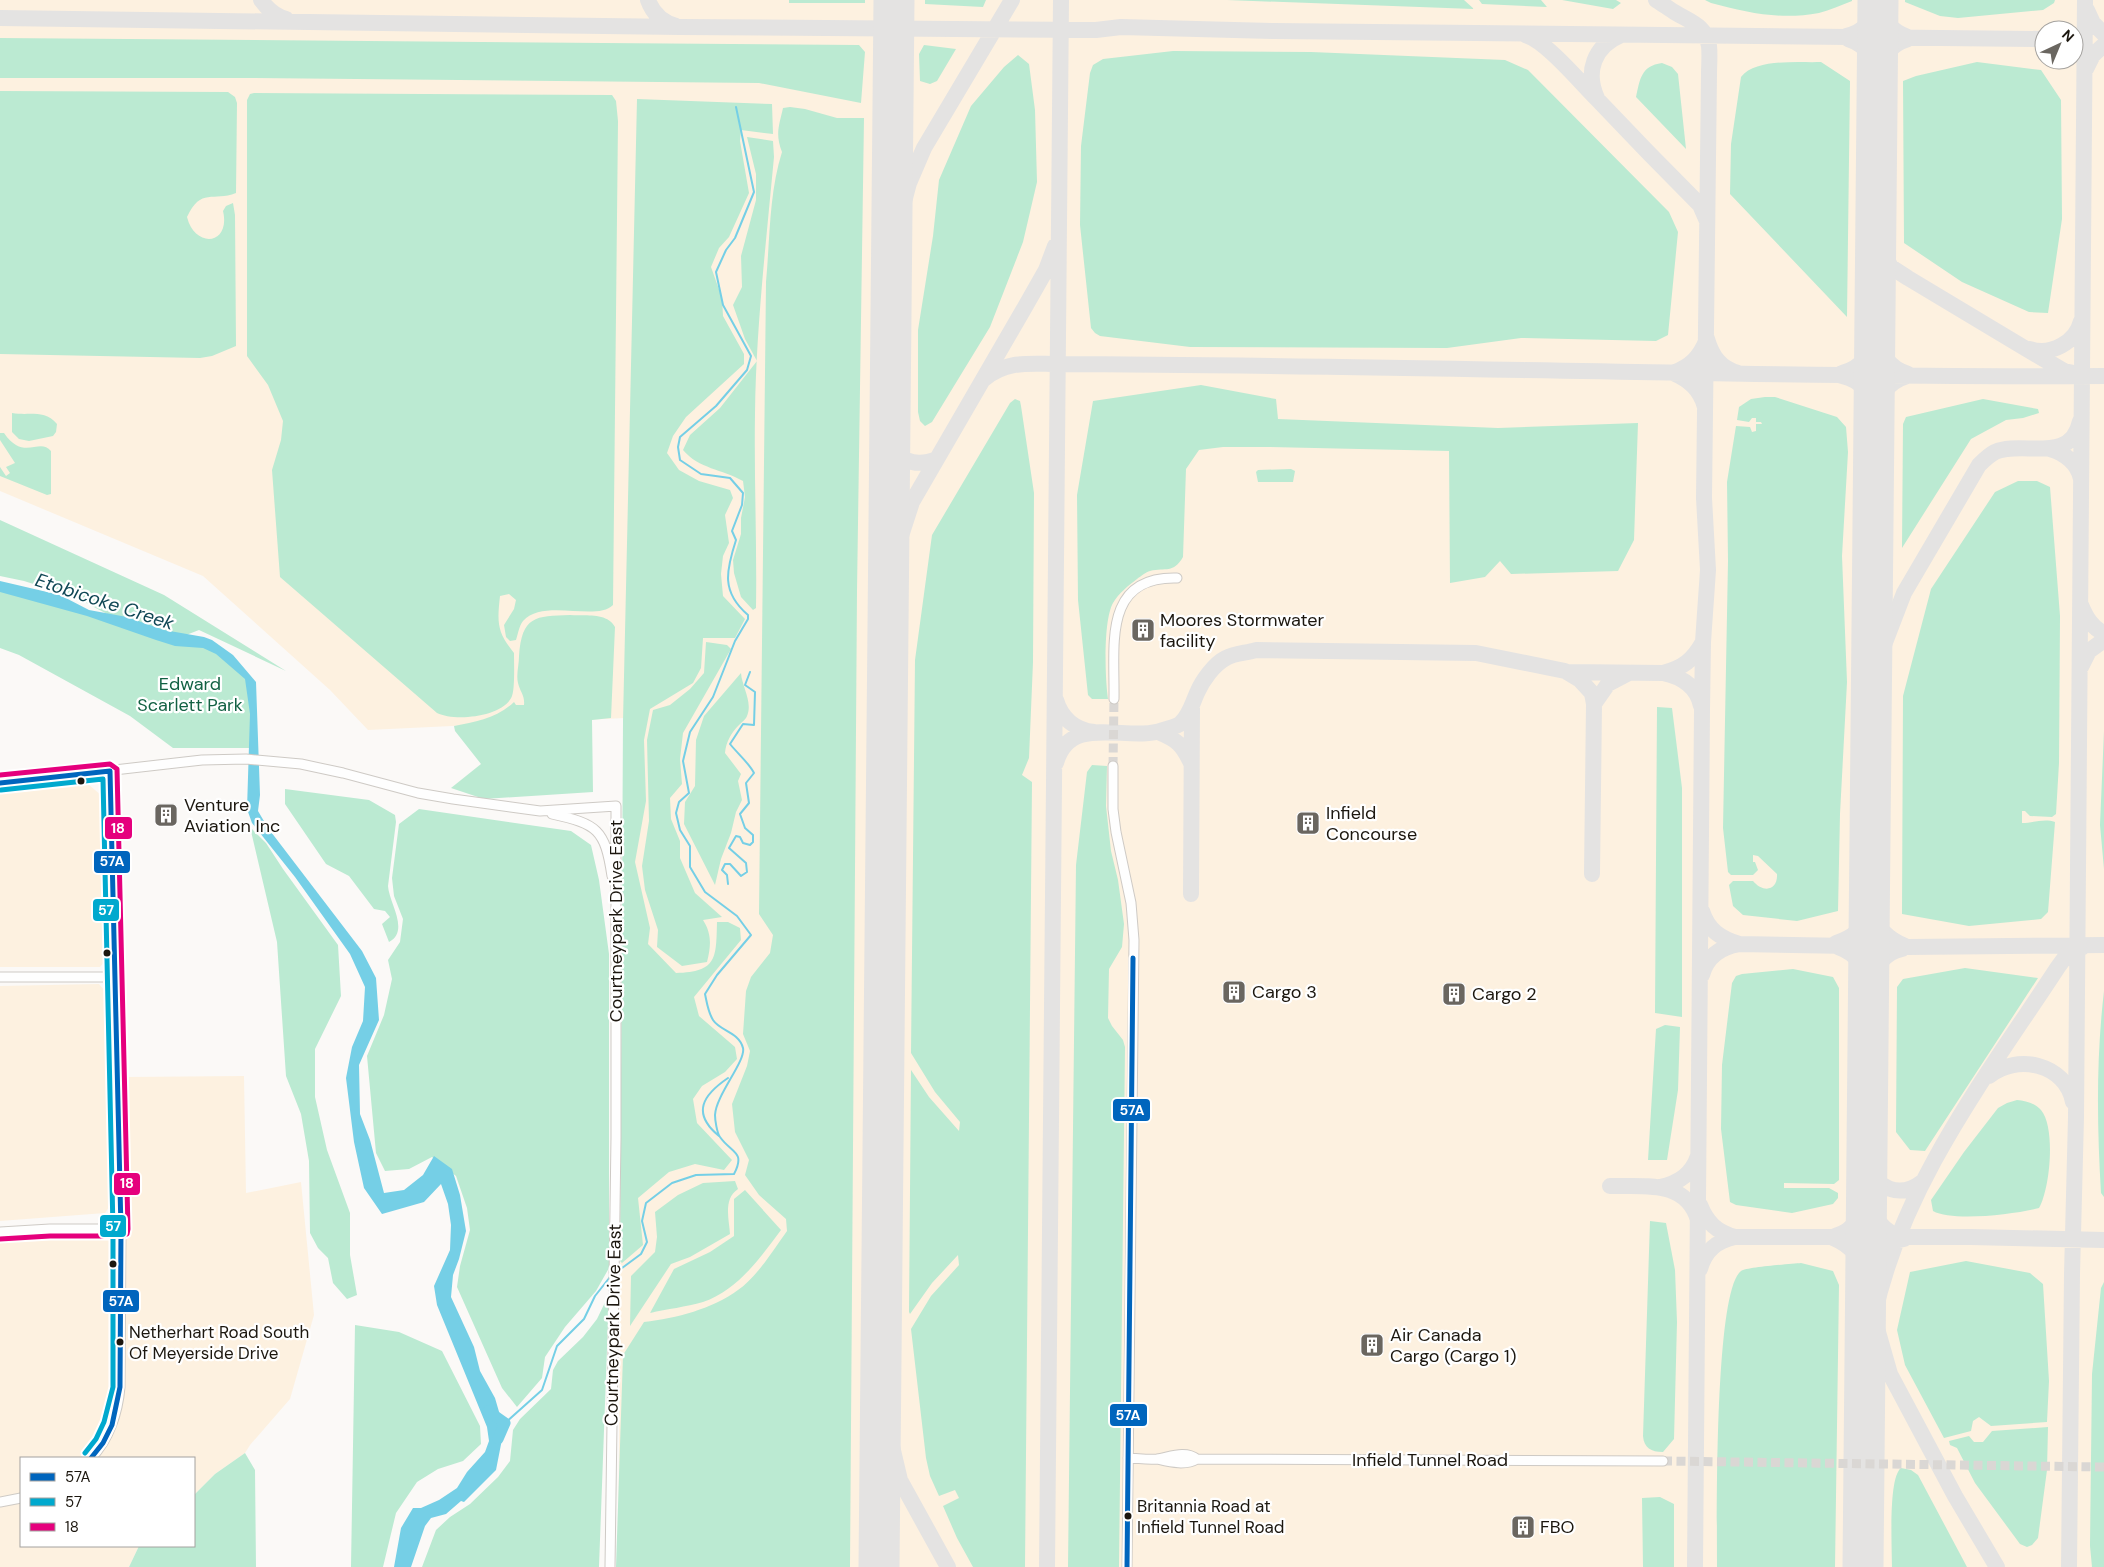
<svg xmlns="http://www.w3.org/2000/svg" width="2104" height="1567" font-family="'DM Sans',sans-serif">
  <style>
    .built { fill: #fdf1e0; fill-rule: evenodd }
    .green { fill: #bbead2 }
    .water { fill: #75cfe6 }
    .lines { fill: none; stroke-linecap: round; stroke-linejoin: round }
    .stream { stroke: #75cfe6; stroke-width: 2 }
    .river { stroke: #75cfe6; stroke-width: 11 }
    .taxiway { stroke: #e4e3e2; stroke-width: 16 }
    .runway { stroke: #e4e3e2; stroke-width: 41 }
    .minor-tunnel { stroke: #dad7d4; stroke-width: 9; stroke-dasharray: 9 4.5; stroke-linecap: butt }
    .minor-casing { stroke: #cecac5; stroke-width: 11 }
    .minor { stroke: #fefefe; stroke-width: 9 }
    .bus-1-casing { stroke: #fff; stroke-width: 9 }
    .bus-2-casing { stroke: #fff; stroke-width: 9 }
    .bus-3-casing { stroke: #fff; stroke-width: 9 }
    .bus-1 { stroke: #0065bd; stroke-width: 5 }
    .bus-2 { stroke: #00a9ce; stroke-width: 5 }
    .bus-3 { stroke: #e5007d; stroke-width: 5 }
    .bus-dot { fill: #1c170f; stroke: #fff; stroke-width: 2 }
    .labels { text-anchor: middle; stroke-width: 4.5; stroke-linejoin: round; paint-order: stroke }
    .bus-label { font-size: 17px; fill: #1c170f; stroke: #fff; text-anchor: start }
    .poi-label { font-size: 18px; fill: #1c170f; stroke: #fff; text-anchor: start }
    .park-label { font-size: 18px; fill: #126143; stroke: #fff }
    .street-label { font-size: 18px; fill: #1c170f; stroke: #fff }
    .water-label { font-size: 19px; font-style: italic; fill: #104755; stroke: #fff }
    .line-badge { stroke: #fff; stroke-width: 2 }
    .badge-label { font-size: 14px; text-anchor: middle; font-weight: bold; fill: #fff }
  </style>
  <rect width="100%" height="100%" fill="#fbf9f7"/>
  <path class="built" d="M0 0H2104V1567H618L625 718 368 730 330 690 203 576 0 491ZM2044 30H2074V60H2044Z
    M88 784 102 796 105 961 100 967H0V792Z
    M99 984 105 991 109 1207 105 1213 0 1221V986Z
    M244 1076 246 1193 301 1182 314 1315 290 1399 250 1445 245 1453 215 1474 194 1495V1458H21V1546H139L129 1567H0V1237L104 1235 127 1231 125 1077Z"/>
  <path class="green" d="M789 0H865V3H789Z
    M925 0H986L983 7 925 4Z
    M1227 0H1464L1474 9Z
    M1479 0H1541L1547 7 1482 4Z
    M1562 0H1616L1621 3 1613 9Z
    M1705 0H1852V1C1841 5 1830 10 1819 13 1781 20 1748 13 1711 3Z
    M1905 0H2055L2054 3 2043 10 1958 18 1940 16 1905 2Z
    M0 38 859 45 865 52 861 103 759 83 247 78H0Z
    M924 45 956 49 937 81 930 84 920 81 919 54Z
    M1173 51 1311 52 1505 60 1528 70 1669 212 1678 232 1668 335 1656 341 1521 338 1447 348 1190 347 1100 336 1095 333 1091 328 1080 225 1081 146 1090 73 1093 65 1103 59Z
    M1018 55 1029 64 1035 110 1037 182 1023 242 990 327 932 422 925 426 920 421 918 412V330L933 236 939 180 971 106 1004 67Z
    M1821 62 1850 81 1847 317 1730 194 1731 144 1741 77C1756 58 1798 63 1821 62Z
    M1977 62 2041 70 2061 100 2062 219 2048 313 2029 312 1962 282 1904 243 1903 81 1916 76Z
    M1662 63 1672 67 1678 74 1686 149 1636 97C1640 79 1641 66 1662 63Z
    M0 91 228 92 235 97 237 103 236 193C213 202 201 187 187 217 195 249 231 245 223 211L226 206 233 203 235 215 236 346 212 356 200 358 0 354Z
    M254 93 612 95 616 101 618 121 613 605C596 622 544 598 523 621 519 626 518 634 516 640L510 641 506 637 504 625 514 609 516 600 509 594 500 596C497 623 497 632 514 653 514 663 515 688 512 696 504 717 455 722 437 713L280 577 272 470 281 440 283 421 268 385 247 356V100L250 94Z
    M637 99 772 104 773 134 741 130 740 141 749 193 729 237 719 248 711 267 722 298 723 316 744 354V364L686 417 673 436 667 453 679 470 699 481 730 490 733 498 725 515 729 543 723 556 721 574 723 596 745 619 735 638H703L701 668 693 683 650 709 644 740 646 801 635 862 650 928 648 944 676 973C718 972 716 957 717 922H728L740 928 741 940 694 997 699 1016 735 1047 737 1059 725 1072 702 1086 693 1099 697 1123 732 1160 724 1170 695 1164 669 1172 638 1198 643 1245 622 1263 620 1261 623 721Z
    M790 107 805 109 837 118H864L857 591 850 1567H616L623 1355 644 1322C677 1318 712 1309 738 1290 757 1277 774 1249 787 1231L786 1219 759 1195 745 1175 749 1160 735 1132 732 1104 747 1066 750 1051 743 1034 746 991 751 977 770 953 773 935 759 914 766 282C770 239 769 193 782 152 775 134 779 126 783 108Z
    M747 137 773 141 774 157C766 243 756 329 755 414 754 479 757 543 756 608L753 610 741 597 734 573 733 560 741 534V518L745 497 743 481C722 469 699 469 683 450L690 435 720 408 757 361 745 339 733 305 742 287 741 256 756 200V174Z
    M1201 385 1276 399 1278 419 1498 428 1638 423 1634 540 1618 571 1511 574 1500 561 1485 577 1450 583 1449 451 1267 447H1223L1199 450 1186 469 1183 557C1173 574 1166 567 1150 571 1146 572 1141 576 1137 579 1129 585 1118 594 1113 603 1103 621 1105 679 1108 699H1092L1088 695 1078 600 1077 495 1093 401Z
    M1765 397H1775L1837 417 1846 427 1848 452 1842 556 1847 682 1840 814 1838 911 1797 921 1743 915 1733 906 1729 885 1733 881H1753C1763 893 1778 891 1777 874L1758 856 1753 855V862H1755L1758 870 1753 875H1731L1728 872 1723 828 1728 561 1727 482 1736 426 1750 427 1752 432 1756 431V424H1762L1761 422H1756V418H1752L1749 422 1737 420 1739 407 1751 399Z
    M1015 399 1020 401 1021 406 1034 493 1033 662 1029 758 1022 775 1032 782 1025 1567H973L957 1538 943 1506 959 1498 955 1490 939 1496 930 1476 926 1458 911 1329 931 1296 959 1265 958 1255 932 1283 910 1314 909 1312 911 1070 929 1097 959 1131 960 1122 935 1092 911 1053 915 660 932 535 1010 403Z
    M1983 399 2038 409 2039 413 2023 418 2006 420 1971 439 1902 548 1903 424 1906 417Z
    M12 413C29 416 44 409 57 424L56 432 53 436 29 441 19 439 12 432Z
    M0 433H4C24 462 39 437 51 451V494L47 495 0 476V467L6 476 10 473 6 467 15 463 0 440Z
    M1291 469 1295 471 1293 482H1258L1256 472 1258 470Z
    M2018 481H2037L2050 487 2060 616 2059 763 2056 814 2052 817 2030 816 2025 811H2022V823C2033 823 2044 818 2055 822L2048 912 2041 919 1969 926 1902 914 1903 696 1931 589 1995 492Z
    M0 520 164 595 286 671 199 630 181 637 109 615 75 597 24 581 0 576Z
    M0 587 205 643 249 677 255 748H173L130 716 19 655 0 648Z
    M570 615C585 616 607 612 615 627L611 718 592 720 593 792 484 799 451 788 481 764 455 731 454 726C476 722 497 718 514 702L516 705H524C525 695 520 692 518 683 516 675 519 665 519 656 522 616 535 616 570 615Z
    M706 642 727 645 731 649 683 733 680 759 682 784 670 798 671 819 680 841V858L695 893 722 917 703 920C712 934 711 946 707 962L682 966 657 947 658 930 645 890 642 866 649 821 647 740 653 710 670 705 690 689 704 673Z
    M741 673C742 687 753 702 747 716 746 719 741 723 739 725 731 733 726 742 725 753L741 774 738 781 742 800 736 812 731 833 721 859 715 885 684 824 685 802 695 786 696 740 704 716Z
    M1657 707 1672 708 1682 788V1017L1655 1013Z
    M2104 731V869L2100 825Z
    M1092 765 1107 766 1106 806 1111 851 1118 880 1124 924 1122 947 1109 969 1108 1018 1112 1026 1123 1040 1125 1047 1119 1567H1068L1076 865 1087 772Z
    M285 789 369 800 395 815 396 822 388 886C389 903 410 931 389 942L382 924 390 917 385 911 374 909 349 876 326 864 285 804Z
    M419 809 571 831 591 845 599 880 609 954V1268L596 1291 565 1327 545 1357 542 1378 517 1407 502 1388 457 1287 460 1266 470 1230 467 1208 456 1176 432 1157 409 1169 385 1171 376 1153 367 1056 384 1015 392 979 388 960 400 942 403 919 394 896 392 878 399 824Z
    M250 827 266 843 283 869 338 945 341 996 315 1049V1097L327 1150 350 1213V1255L357 1295 347 1299 333 1283 328 1258 318 1248 310 1233 309 1161 301 1114 286 1076 277 942Z
    M1965 968 2038 978 1925 1151 1910 1150 1896 1132 1897 987 1903 979Z
    M1793 969 1833 977 1839 988V1180L1834 1184 1784 1183V1188H1829L1838 1193V1198L1833 1204 1792 1213 1736 1205 1730 1202 1721 1129 1722 1065 1732 983 1736 976 1742 974Z
    M2104 991V1197L2101 1193C2097 1126 2096 1059 2104 991Z
    M1665 1025 1680 1027 1678 1090 1667 1160H1648L1656 1029Z
    M2017 1100C2026 1101 2035 1103 2041 1110 2056 1128 2050 1189 2039 1208 2016 1214 1953 1222 1933 1211L1931 1200 1964 1152 1998 1108 2007 1103Z
    M735 1181 738 1189C723 1199 729 1219 730 1234L690 1257 671 1264 630 1326 631 1276 655 1252 657 1237 655 1212 678 1195 703 1183Z
    M745 1190 781 1230C760 1258 738 1290 703 1302 686 1307 667 1309 650 1313L674 1269 710 1252 734 1236V1199Z
    M1650 1221 1666 1223 1675 1270 1677 1322 1674 1439 1663 1452C1651 1452 1644 1448 1643 1436Z
    M1966 1261 2030 1273 2043 1284 2049 1381 2047 1422 1991 1426 1979 1417 1973 1421 1971 1431 1944 1438 1905 1365 1897 1330 1910 1272Z
    M1801 1263 1833 1271 1839 1285 1835 1567H1717C1717 1524 1714 1291 1741 1271 1747 1267 1791 1264 1801 1263Z
    M2104 1282V1567H2092L2090 1546 2092 1374 2101 1288Z
    M609 1294 599 1567H422L436 1530 450 1517 470 1504 498 1477 510 1461 513 1430 520 1419 551 1389 553 1370 558 1361 583 1337 597 1319Z
    M355 1325 399 1332 442 1351 480 1426 481 1444 463 1461 438 1469 417 1482 396 1513 383 1567H351Z
    M2048 1427 2047 1470 2038 1538 2032 1545 2027 1547 2020 1544 1975 1483 1957 1448 1950 1445 1949 1441 1969 1436 1974 1442H1983L1992 1431Z
    M245 1453 255 1470 256 1567H129L139 1546H194V1495L215 1474Z
    M1901 1468 1911 1470 1918 1475 1967 1567H1892C1892 1548 1888 1478 1901 1468Z
    M1660 1497 1674 1504V1567H1643L1642 1498Z"/>
  <path class="water" d="M0 581 60 595 89 610 127 617 164 630 204 637 212 640 233 655 256 682 260 795 258 811 268 828 362 951 376 978 379 1020 359 1065 360 1114 370 1140 384 1193 404 1190 423 1175 434 1156 452 1169 460 1195 466 1231 459 1259 453 1275 451 1297 474 1347 480 1371 495 1398 504 1429 496 1470 464 1502 461 1501 446 1514 431 1518 425 1526 411 1567H394L401 1528 413 1508H421L439 1500 457 1488 467 1472 485 1452 489 1441 487 1427 437 1305 434 1286 450 1250 451 1225 448 1204 441 1184 424 1202 382 1214 364 1188 354 1142 346 1078 352 1047 363 1021 365 987 350 954 295 877 252 823 247 809 250 714 245 679 216 654 203 648 175 646 156 640 87 616 0 592Z"/>
  <g class="lines">
    <path class="stream" d="M728 884 727 875 722 870 725 864H730L741 876 747 872 746 863 729 848 736 836 740 837 743 843 750 845 753 842V835L745 828 740 814 749 803 746 783 754 773C749 763 738 754 730 744L743 724 754 725 755 692 745 685 750 672
      M719 1136C691 1113 703 1095 728 1078
      M618 1271 641 1254 647 1242 642 1221 646 1203 672 1183 696 1175 734 1174C746 1151 731 1153 720 1137 717 1133 715 1120 715 1115 716 1095 746 1061 743 1048 739 1032 720 1031 713 1020 708 1012 707 1003 705 994L717 975 751 935 737 916 705 892 690 867V846L680 830 676 813 679 802 689 793 683 761 690 732 713 697 735 641 748 619V615C721 592 726 571 736 540L732 531 742 505 743 493 730 478 701 474 680 460 678 447 680 437 716 406 747 370 751 356 723 305 716 272 726 250 735 238 754 192 736 107
      M505 1423 542 1390 557 1346 584 1319 595 1296 610 1277"/>
    <path class="river" d="M488 1411 505 1423 498 1439"/>
    <path class="taxiway" d="M261 0C268 10 275 16 286 19
      M648 0C653 14 662 22 676 26
      M1656 0C1663 4 1669 9 1676 13 1691 22 1706 26 1709 46 1710 55 1709 65 1709 74L1704 498 1708 570 1703 642 1702 710 1695 1567
      M1879 0C1881 18 1890 31 1908 37
      M2087 10 2093 23 2104 34
      M0 18 680 27 1096 30 1121 27 1274 31 2044 39
      M1525 35C1545 40 1580 82 1596 98 1630 134 1665 170 1700 205L1707 221
      M1846 36C1865 32 1875 18 1877 0
      M1848 39C1875 47 1875 69 1877 93
      M2086 69 2093 55 2104 45
      M1879 78C1881 59 1888 45 1908 39
      M1597 98C1585 72 1594 46 1621 35
      M1875 238 1891 267 1908 278 2023 347 2064 371 2074 373
      M891 282 896 232 909 183 924 148 1012 0
      M2030 349C2051 356 2076 342 2081 321
      M1842 373C1863 368 1870 353 1874 334 1881 353 1888 368 1908 374
      M1842 376C1865 381 1870 396 1874 417
      M984 379C1007 360 1030 364 1058 364 1407 365 1755 378 2104 376
      M1705 407C1700 389 1689 380 1673 373 1691 366 1700 357 1707 339 1712 356 1720 368 1738 373
      M1874 416C1879 397 1887 382 1907 376
      M890 435C893 461 915 468 937 459
      M2050 449C2064 453 2078 463 2081 479
      M2081 605C2086 617 2092 628 2104 633
      M888 626 892 579 900 539 912 502 1025 307 1046 270 1055 246
      M2081 667 2089 651 2104 640
      M1567 672 1663 673C1682 677 1697 686 1701 706
      M1663 673C1683 668 1693 660 1703 642
      M1871 679 1904 593 1979 465C1984 460 1989 455 1995 452 2022 440 2071 465 2080 421
      M1056 700C1061 718 1075 730 1094 732
      M1594 704 1608 684 1629 673
      M1158 732C1177 740 1182 744 1191 763
      M1056 763C1070 712 1128 743 1163 730 1169 728 1177 727 1181 723 1190 714 1192 704 1197 693 1202 681 1214 664 1226 658 1234 653 1247 653 1256 650L1476 653 1565 671 1580 680 1592 693 1594 704 1592 874
      M1191 894 1192 708
      M1702 911C1708 930 1720 938 1739 944L1908 947 2104 945
      M1836 943C1854 937 1863 929 1869 910 1878 928 1887 939 1905 946
      M1838 947C1857 954 1865 966 1869 986 1876 968 1882 953 1902 949
      M1702 975C1707 956 1721 947 1739 944
      M1989 1076C2017 1053 2066 1064 2073 1102
      M1867 1164C1876 1189 1900 1199 1922 1182
      M1610 1186C1643 1187 1686 1179 1698 1220
      M1660 1187C1679 1183 1692 1174 1698 1156
      M1700 1205C1707 1223 1717 1232 1735 1237
      M1835 1236C1855 1231 1862 1214 1867 1195
      M1833 1238C1852 1246 1861 1258 1866 1278 1871 1255 1882 1243 1904 1239 1883 1232 1871 1217 1867 1195
      M1700 1269C1705 1250 1717 1241 1735 1237H1971L2104 1240
      M1866 1278 1874 1318 1890 1374 1955 1496 1997 1567
      M881 1380 887 1425 900 1480 948 1567
      M1864 1460C1866 1412 1865 1363 1874 1316 1902 1185 1986 1077 2058 967L2066 956 2083 947
      M1047 1567 1061 0
      M2069 1567 2072 1274 2076 1117 2085 0"/>
    <path class="runway" d="M879 1567 894 0
      M1863 1567 1878 0"/>
    <path class="minor-tunnel" d="M1113 766 1114 699
      M1663 1461 2104 1467"/>
    <g class="minor-casing">
      <path id="minor" d="M1114 699C1115 646 1102 576 1177 578
        M1113 766V809L1116 832 1131 903 1134 940 1127 1567
        M0 783 202 760 246 759 301 764 343 773 418 793 453 799 540 811 616 806V1137L610 1567
        M552 814C597 824 605 829 612 876
        M0 977H114
        M0 1232 50 1229H121
        M91 1458C109 1440 118 1412 120 1387L121 1229 110 771
        M1128 1458C1137 1458 1147 1460 1157 1459 1170 1457 1185 1450 1197 1459
        M1157 1459C1170 1462 1185 1466 1197 1459L1663 1461
        M0 1502 21 1498"/>
    </g>
    <use href="#minor" class="minor"/>
    <g class="bus-1-casing">
      <path id="bus-1" d="M0 783 110 771 121 1229 120 1387 112 1425 103 1443 91 1458
        M1127 1567 1133 958"/>
    </g>
    <g class="bus-2-casing">
      <path id="bus-2" d="M1 790 103 779 113 1229V1387L104 1422 96 1439 85 1453"/>
    </g>
    <g class="bus-3-casing">
      <path id="bus-3" d="M0 775 110 764 117 769 128 1229 127 1234 122 1236H50L0 1239"/>
    </g>
    <use href="#bus-1" class="bus-1"/>
    <use href="#bus-2" class="bus-2"/>
    <use href="#bus-3" class="bus-3"/>
  </g>
  <defs>
    <g id="building-square" transform="scale(1.25)"><rect x="-9" y="-9" width="18" height="18" rx="4" fill="#6a6660" stroke="#fff"/><path d="M-4-6H4V6H1V3H-1V6H-4ZM-2.5-4.3h1.7v1.8h-1.7ZM.8-4.3h1.7v1.8H.8ZM-2.5-1h1.7V.8h-1.7ZM.8-1h1.7V.8H.8Z" fill="#fff"/></g>
  </defs>
  <g fill-rule="evenodd">
    <use href="#building-square" x="1143" y="630"/>
    <use href="#building-square" x="166" y="815"/>
    <use href="#building-square" x="1308" y="823"/>
    <use href="#building-square" x="1234" y="992"/>
    <use href="#building-square" x="1454" y="994"/>
    <use href="#building-square" x="1372" y="1345"/>
    <use href="#building-square" x="1523" y="1527"/>
  </g>
  <g class="bus-dot">
    <circle cx="81" cy="781" r="4.5"/>
    <circle cx="107" cy="953" r="4.5"/>
    <circle cx="113" cy="1264" r="4.5"/>
    <circle cx="120" cy="1342" r="4.5"/>
    <circle cx="1128" cy="1516" r="4.5"/>
  </g>
  <g class="labels">
    <g class="bus-label">
      <text x="129" y="1338">Netherhart Road South<tspan x="129" dy="21">Of Meyerside Drive</tspan></text>
      <text x="1137" y="1512">Britannia Road at<tspan x="1137" dy="21">Infield Tunnel Road</tspan></text>
    </g>
    <g class="poi-label">
      <text x="1160" y="626">Moores Stormwater<tspan x="1160" dy="21">facility</tspan></text>
      <text x="184" y="811">Venture<tspan x="184" dy="21">Aviation Inc</tspan></text>
      <text x="1326" y="819">Infield<tspan x="1326" dy="21">Concourse</tspan></text>
      <text x="1252" y="998">Cargo 3</text>
      <text x="1472" y="1000">Cargo 2</text>
      <text x="1390" y="1341">Air Canada<tspan x="1390" dy="21">Cargo (Cargo 1)</tspan></text>
      <text x="1540" y="1533">FBO</text>
    </g>
    <g class="park-label">
      <text x="190" y="690">Edward<tspan x="190" dy="21">Scarlett Park</tspan></text>
    </g>
    <g class="street-label">
      <text transform="translate(616 921) rotate(-90)" y="6">Courtneypark Drive East</text>
      <text transform="translate(613 1325) rotate(-89)" y="6">Courtneypark Drive East</text>
      <text x="1430" y="1466">Infield Tunnel Road</text>
    </g>
    <g class="water-label">
      <text transform="translate(105 601) rotate(18)" y="7">Etobicoke Creek</text>
    </g>
  </g>
  <g class="line-badge">
    <rect x="104" y="816" width="29" height="24" rx="5" fill="#e5007d"/>
    <rect x="93" y="850" width="38" height="24" rx="5" fill="#0065bd"/>
    <rect x="92" y="898" width="28" height="24" rx="5" fill="#00a9ce"/>
    <rect x="1112" y="1098" width="39" height="24" rx="5" fill="#0065bd"/>
    <rect x="113" y="1172" width="28" height="24" rx="5" fill="#e5007d"/>
    <rect x="99" y="1214" width="28" height="24" rx="5" fill="#00a9ce"/>
    <rect x="102" y="1289" width="38" height="24" rx="5" fill="#0065bd"/>
    <rect x="1109" y="1403" width="39" height="24" rx="5" fill="#0065bd"/>
  </g>
  <g class="badge-label">
    <text x="118" y="833">18</text>
    <text x="112" y="866">57A</text>
    <text x="106" y="915">57</text>
    <text x="1132" y="1115">57A</text>
    <text x="127" y="1188">18</text>
    <text x="113" y="1231">57</text>
    <text x="121" y="1306">57A</text>
    <text x="1128" y="1420">57A</text>
  </g>
  <rect x="20" y="1457" width="175" height="90" fill="#ffffff" stroke="#a4a29f"/>
  <rect x="30" y="1473" width="25" height="8" fill="#0065bd" stroke="#a4a29f"/>
  <text x="65" y="1482" font-size="15" fill="#1c170f">57A</text>
  <rect x="30" y="1498" width="25" height="8" fill="#00a9ce" stroke="#a4a29f"/>
  <text x="65" y="1507" font-size="15" fill="#1c170f">57</text>
  <rect x="30" y="1523" width="25" height="8" fill="#e5007d" stroke="#a4a29f"/>
  <text x="65" y="1532" font-size="15" fill="#1c170f">18</text>
  <g transform="translate(2059 45) rotate(44)"><circle r="24" fill="#ffffff" stroke="#a4a29f"/>
  <path d="M0-4L9 19L0 12L-9 19Z" fill="#6a6660"/>
  <text y="-8" font-size="14" font-weight="bold" text-anchor="middle" fill="#1c170f">N</text>
  </g>
</svg>
